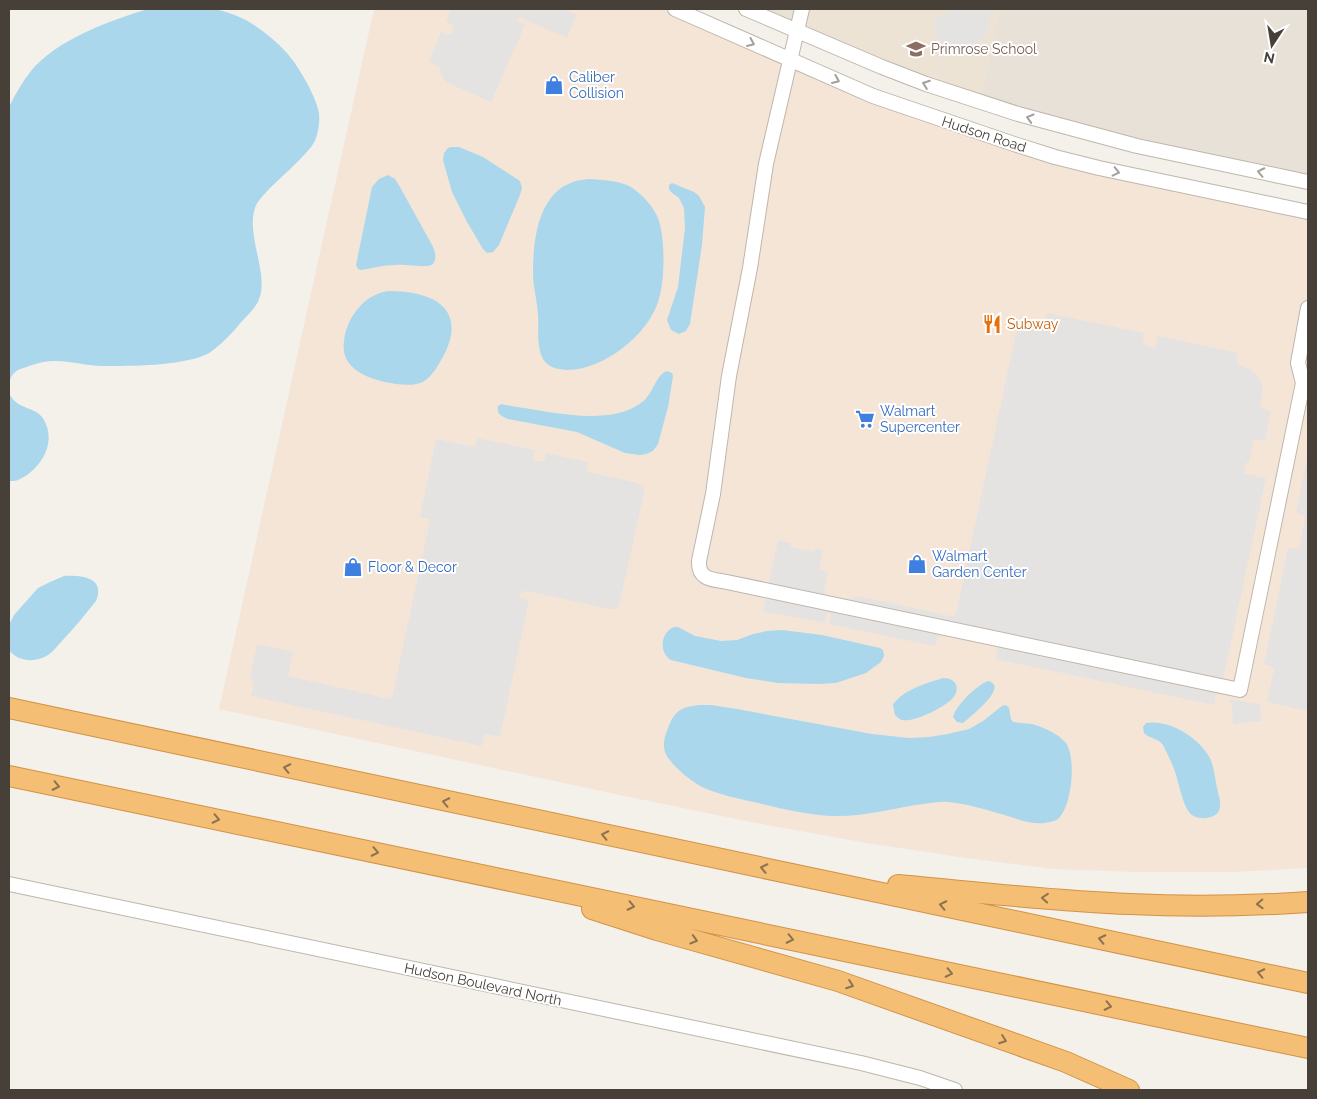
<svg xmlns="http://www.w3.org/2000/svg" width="1317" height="1099" font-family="Raleway,sans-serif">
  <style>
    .residential { fill: #e7e1d8 }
    .commercial { fill: #f4e5d7 }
    .education { fill: #ece3d5 }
    .parking { fill: #e5e3e1 }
    .water { fill: #abd7ec }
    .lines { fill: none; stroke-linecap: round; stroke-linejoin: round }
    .minor-casing { stroke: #beb6ad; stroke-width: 16 }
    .highway-casing { stroke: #d39244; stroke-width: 22 }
    .minor { stroke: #fff; stroke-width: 14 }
    .highway { stroke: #f4be74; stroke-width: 20 }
    .oneway { stroke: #a3a09c }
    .oneway2 { stroke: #8c7250 }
    .labels { text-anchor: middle; stroke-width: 4; stroke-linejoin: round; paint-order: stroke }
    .education-label { font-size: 14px; fill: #785e54; stroke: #fff; text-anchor: start }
    .shop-label { font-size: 14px; fill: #366cbe; stroke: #fff; text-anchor: start }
    .street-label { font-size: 14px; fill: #474038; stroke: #fff }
    .food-label { font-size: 14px; fill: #c56008; stroke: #fff; text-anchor: start }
  </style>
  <rect width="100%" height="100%" fill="#f4f0ea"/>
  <path class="residential" d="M746 9H1308V182L1077 131Z"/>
  <path class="commercial" d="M374 9H675L791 61 1014 144 1308 212V868L1232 872H1138L1054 869 966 858 867 843 751 822 620 795 219 709Z"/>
  <path class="education" d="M802 9H1001L981 102 797 31Z"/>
  <path class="parking" d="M451 9H563L577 15 567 38 521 18 517 19 518 22 525 25 491 102 446 82 442 76 439 67 429 62 441 32 449 35 452 34 454 29 453 25 446 22Z
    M948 9H991L985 35 981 39 974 45 976 55 967 56 955 54 945 48 939 41 934 29 935 16 945 18Z
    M1047 313 1144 333 1143 344 1153 348 1156 346 1158 336 1238 353 1237 364 1252 370 1257 375 1260 380 1263 389 1260 407 1263 409 1271 411 1265 441 1257 439 1253 441 1249 462 1246 463 1244 472 1246 474 1266 478 1220 694 1216 695 1214 705 996 659 998 650 995 646 941 635 938 637 935 646 829 624 831 615 829 613 827 614 825 623 763 611 778 540 791 543V547L814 552 816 548 823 550 819 569 828 572 824 590 825 593 829 596 848 600 857 596 950 616H953L956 614 1019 319 1043 324 1045 322Z
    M477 438 535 450 533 458 535 461H544L546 453 588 462 586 469 587 472 634 482 643 486 644 493 619 606 616 609H609L527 591 522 592 519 596 520 597 529 600 500 737 485 734 482 746 251 696 254 685 250 677 257 644 293 652 288 676 390 699 392 698 430 521 429 519 420 517 436 439 474 447 475 446Z
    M1308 454V711L1267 702 1274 670 1271 666 1264 664 1288 548 1297 549 1300 546 1305 517 1304 515 1296 513Z
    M1229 699 1260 704 1261 721 1233 724 1232 708Z"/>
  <path class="water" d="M148 9H214C226 11 241 17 251 23 263 31 275 40 285 51 297 63 316 96 319 113 320 122 318 137 313 144 312 147 308 150 306 153 294 166 281 177 269 189 264 195 257 201 255 208 245 238 273 279 256 305 251 313 243 319 238 326 231 334 214 352 205 355 179 366 132 366 103 366 74 365 59 355 29 366 24 368 18 369 14 373 8 379 7 392 12 398 20 409 34 407 42 417 58 439 43 468 20 479 17 481 13 481 9 481V107C15 95 22 82 31 71 56 40 111 20 148 9Z
    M451 147H459L483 157 520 181 522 188 520 195 499 245 493 252 487 253 483 249 467 222 452 192 443 160 444 153 448 148Z
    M388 175 395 179 400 187 432 245C435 251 438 259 432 265 421 268 408 264 396 265 384 265 373 268 361 270L358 269 356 265 372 187 379 179Z
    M588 179C602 180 616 180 629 186 640 192 652 205 657 216 666 235 665 282 658 302 647 336 602 371 566 370 556 369 548 367 543 359 536 346 539 328 538 314 537 300 533 286 533 273 533 240 538 194 573 182 578 180 583 180 588 179Z
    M672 183 694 192 699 196 705 207 702 245 690 324 686 331 679 334 671 330 667 320 678 287 685 228 684 208 679 198 671 192 669 189V185Z
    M389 291C438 291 470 312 440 362 434 372 428 382 416 384 406 386 395 384 385 382 372 379 357 374 349 363 344 357 343 348 344 341 347 317 364 294 389 291Z
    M667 371 672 373 673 376 668 407 658 444 653 451 646 454 640 455 625 453 577 432 508 419C502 416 496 414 498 406L502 404 505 405C545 410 606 428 641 403 654 394 655 375 667 371Z
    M64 576C81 575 106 577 96 601 85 615 74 628 62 641 58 645 54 651 48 655 36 663 18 662 9 650V625L14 615 38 588 50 582Z
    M674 627H678L695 636 721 641 737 640 753 634 767 631 782 630 822 635 880 648 883 650 884 656 881 662 866 673 836 683 819 684 778 683 746 678 671 660C658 652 661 632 674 627Z
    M943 678C957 678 961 689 952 699 944 707 914 723 902 720 899 719 897 717 895 715L893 705C902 690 927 683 943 678Z
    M988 681C1010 686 970 717 963 723L957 722 953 717C956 705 977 685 988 681Z
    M700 705H711L737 709 872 734 909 738 929 737 948 734 969 729 983 721 1002 706 1006 705 1009 708 1011 719 1013 722C1019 723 1025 723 1032 724 1043 727 1057 733 1065 742 1077 756 1072 805 1059 818 1056 821 1050 822 1045 823 1030 825 1016 818 1001 814 984 809 967 804 949 802 941 801 932 803 923 804 893 808 864 817 833 816 808 815 783 809 758 803 740 799 721 795 704 788 693 783 669 764 665 752 662 742 666 733 670 723 677 708 685 707 700 705Z
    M1146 723C1170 719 1199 738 1210 758 1214 767 1215 778 1217 788 1218 794 1221 801 1220 807 1219 819 1200 821 1192 815 1182 807 1179 781 1174 769 1171 761 1167 753 1163 745 1158 738 1150 739 1144 733L1143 727Z"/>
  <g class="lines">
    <g class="minor-casing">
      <path id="minor" d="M675 9 873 96 1014 144 1055 157 1099 168 1308 212
        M746 9 882 67 926 84 1018 114 1137 146 1308 182
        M802 9 766 164 750 268 729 376 713 494 699 561C698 580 712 579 727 582L1240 690 1303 383 1308 376
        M1303 383 1298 363 1308 308
        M9 884 861 1063 920 1078 955 1090"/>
    </g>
    <g class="highway-casing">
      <path id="highway" d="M9 708C442 801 875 891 1308 983
        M9 776 1308 1048
        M898 885C975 892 1052 901 1130 904 1189 907 1249 906 1308 902
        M592 909 657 930 838 981 1066 1062 1129 1090"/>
    </g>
    <use href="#minor" class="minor"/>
    <use href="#highway" class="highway"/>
  </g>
  <defs><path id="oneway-chevron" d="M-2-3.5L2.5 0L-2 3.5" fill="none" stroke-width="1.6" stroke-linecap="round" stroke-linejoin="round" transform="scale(1.25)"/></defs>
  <g class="oneway">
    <use href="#oneway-chevron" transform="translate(751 43) rotate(24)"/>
    <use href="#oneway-chevron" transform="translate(836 80) rotate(23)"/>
    <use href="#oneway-chevron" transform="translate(926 84) rotate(-160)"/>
    <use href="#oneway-chevron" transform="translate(1030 118) rotate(-164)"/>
    <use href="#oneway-chevron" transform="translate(1116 172) rotate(13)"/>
    <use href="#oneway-chevron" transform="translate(1261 172) rotate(-168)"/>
  </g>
  <g class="oneway2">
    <use href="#oneway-chevron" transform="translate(287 768) rotate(-168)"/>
    <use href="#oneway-chevron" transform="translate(56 786) rotate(12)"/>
    <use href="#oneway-chevron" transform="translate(446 802) rotate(-168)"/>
    <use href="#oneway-chevron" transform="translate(216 819) rotate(12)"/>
    <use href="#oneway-chevron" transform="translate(605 835) rotate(-168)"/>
    <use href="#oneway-chevron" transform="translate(375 852) rotate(12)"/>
    <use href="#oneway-chevron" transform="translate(764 868) rotate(-168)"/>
    <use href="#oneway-chevron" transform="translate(1045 898) rotate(-175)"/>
    <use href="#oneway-chevron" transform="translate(1260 904) rotate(178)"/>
    <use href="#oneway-chevron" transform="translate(943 905) rotate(-168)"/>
    <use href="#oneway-chevron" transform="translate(631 906) rotate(12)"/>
    <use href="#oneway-chevron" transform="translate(790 939) rotate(12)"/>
    <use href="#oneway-chevron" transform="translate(1102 939) rotate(-168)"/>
    <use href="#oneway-chevron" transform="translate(694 940) rotate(16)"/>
    <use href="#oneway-chevron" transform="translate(949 973) rotate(12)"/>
    <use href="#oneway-chevron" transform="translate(1261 973) rotate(-168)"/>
    <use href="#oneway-chevron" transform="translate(850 985) rotate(20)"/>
    <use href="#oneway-chevron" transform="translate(1108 1006) rotate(12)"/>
    <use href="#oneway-chevron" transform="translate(1003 1040) rotate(20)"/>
  </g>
  <defs>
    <g id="school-bare" transform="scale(1.5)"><path d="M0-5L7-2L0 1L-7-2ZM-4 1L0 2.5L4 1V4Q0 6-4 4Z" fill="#8d6e63" stroke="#fff" stroke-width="2.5" paint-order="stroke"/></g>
    <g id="shop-bare" transform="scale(1.5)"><path d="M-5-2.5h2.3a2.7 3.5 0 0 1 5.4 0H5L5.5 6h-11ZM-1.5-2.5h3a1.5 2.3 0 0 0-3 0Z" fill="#3f7fe0" stroke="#fff" stroke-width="2.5" paint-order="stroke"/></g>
    <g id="restaurant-bare" transform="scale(1.5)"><path d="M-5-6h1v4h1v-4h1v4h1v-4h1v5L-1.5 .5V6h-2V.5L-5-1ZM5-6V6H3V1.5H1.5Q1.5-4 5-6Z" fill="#e8710a" stroke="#fff" stroke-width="2.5" paint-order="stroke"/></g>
    <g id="supermarket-bare" transform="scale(1.5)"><path d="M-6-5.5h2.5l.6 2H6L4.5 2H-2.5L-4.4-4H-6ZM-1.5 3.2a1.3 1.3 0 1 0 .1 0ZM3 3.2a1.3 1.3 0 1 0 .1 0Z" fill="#3f7fe0" stroke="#fff" stroke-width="2.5" paint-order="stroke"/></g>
  </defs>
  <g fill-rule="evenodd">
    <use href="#school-bare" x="916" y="49"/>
    <use href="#shop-bare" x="554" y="85"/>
    <use href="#restaurant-bare" x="992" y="324"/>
    <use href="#supermarket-bare" x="865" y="419"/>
    <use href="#shop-bare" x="917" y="564"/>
    <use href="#shop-bare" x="353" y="567"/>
  </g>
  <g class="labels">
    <g class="education-label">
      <text x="931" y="54">Primrose School</text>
    </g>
    <g class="shop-label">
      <text x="569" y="82">Caliber<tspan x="569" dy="16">Collision</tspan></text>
      <text x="880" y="416">Walmart<tspan x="880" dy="16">Supercenter</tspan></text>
      <text x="932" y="561">Walmart<tspan x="932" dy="16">Garden Center</tspan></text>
      <text x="368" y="572">Floor &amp; Decor</text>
    </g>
    <g class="street-label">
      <text transform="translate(984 134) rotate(18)" y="5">Hudson Road</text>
      <text transform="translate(483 984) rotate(12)" y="5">Hudson Boulevard North</text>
    </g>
    <g class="food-label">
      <text x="1007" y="329">Subway</text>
    </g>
  </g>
  <rect width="1317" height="1099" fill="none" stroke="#474038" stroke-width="20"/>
  <g transform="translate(1272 45) rotate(192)" stroke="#ffffff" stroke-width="4" paint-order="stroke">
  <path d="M0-4L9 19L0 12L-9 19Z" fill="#474038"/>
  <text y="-8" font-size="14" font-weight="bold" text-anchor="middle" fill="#474038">N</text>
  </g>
</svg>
